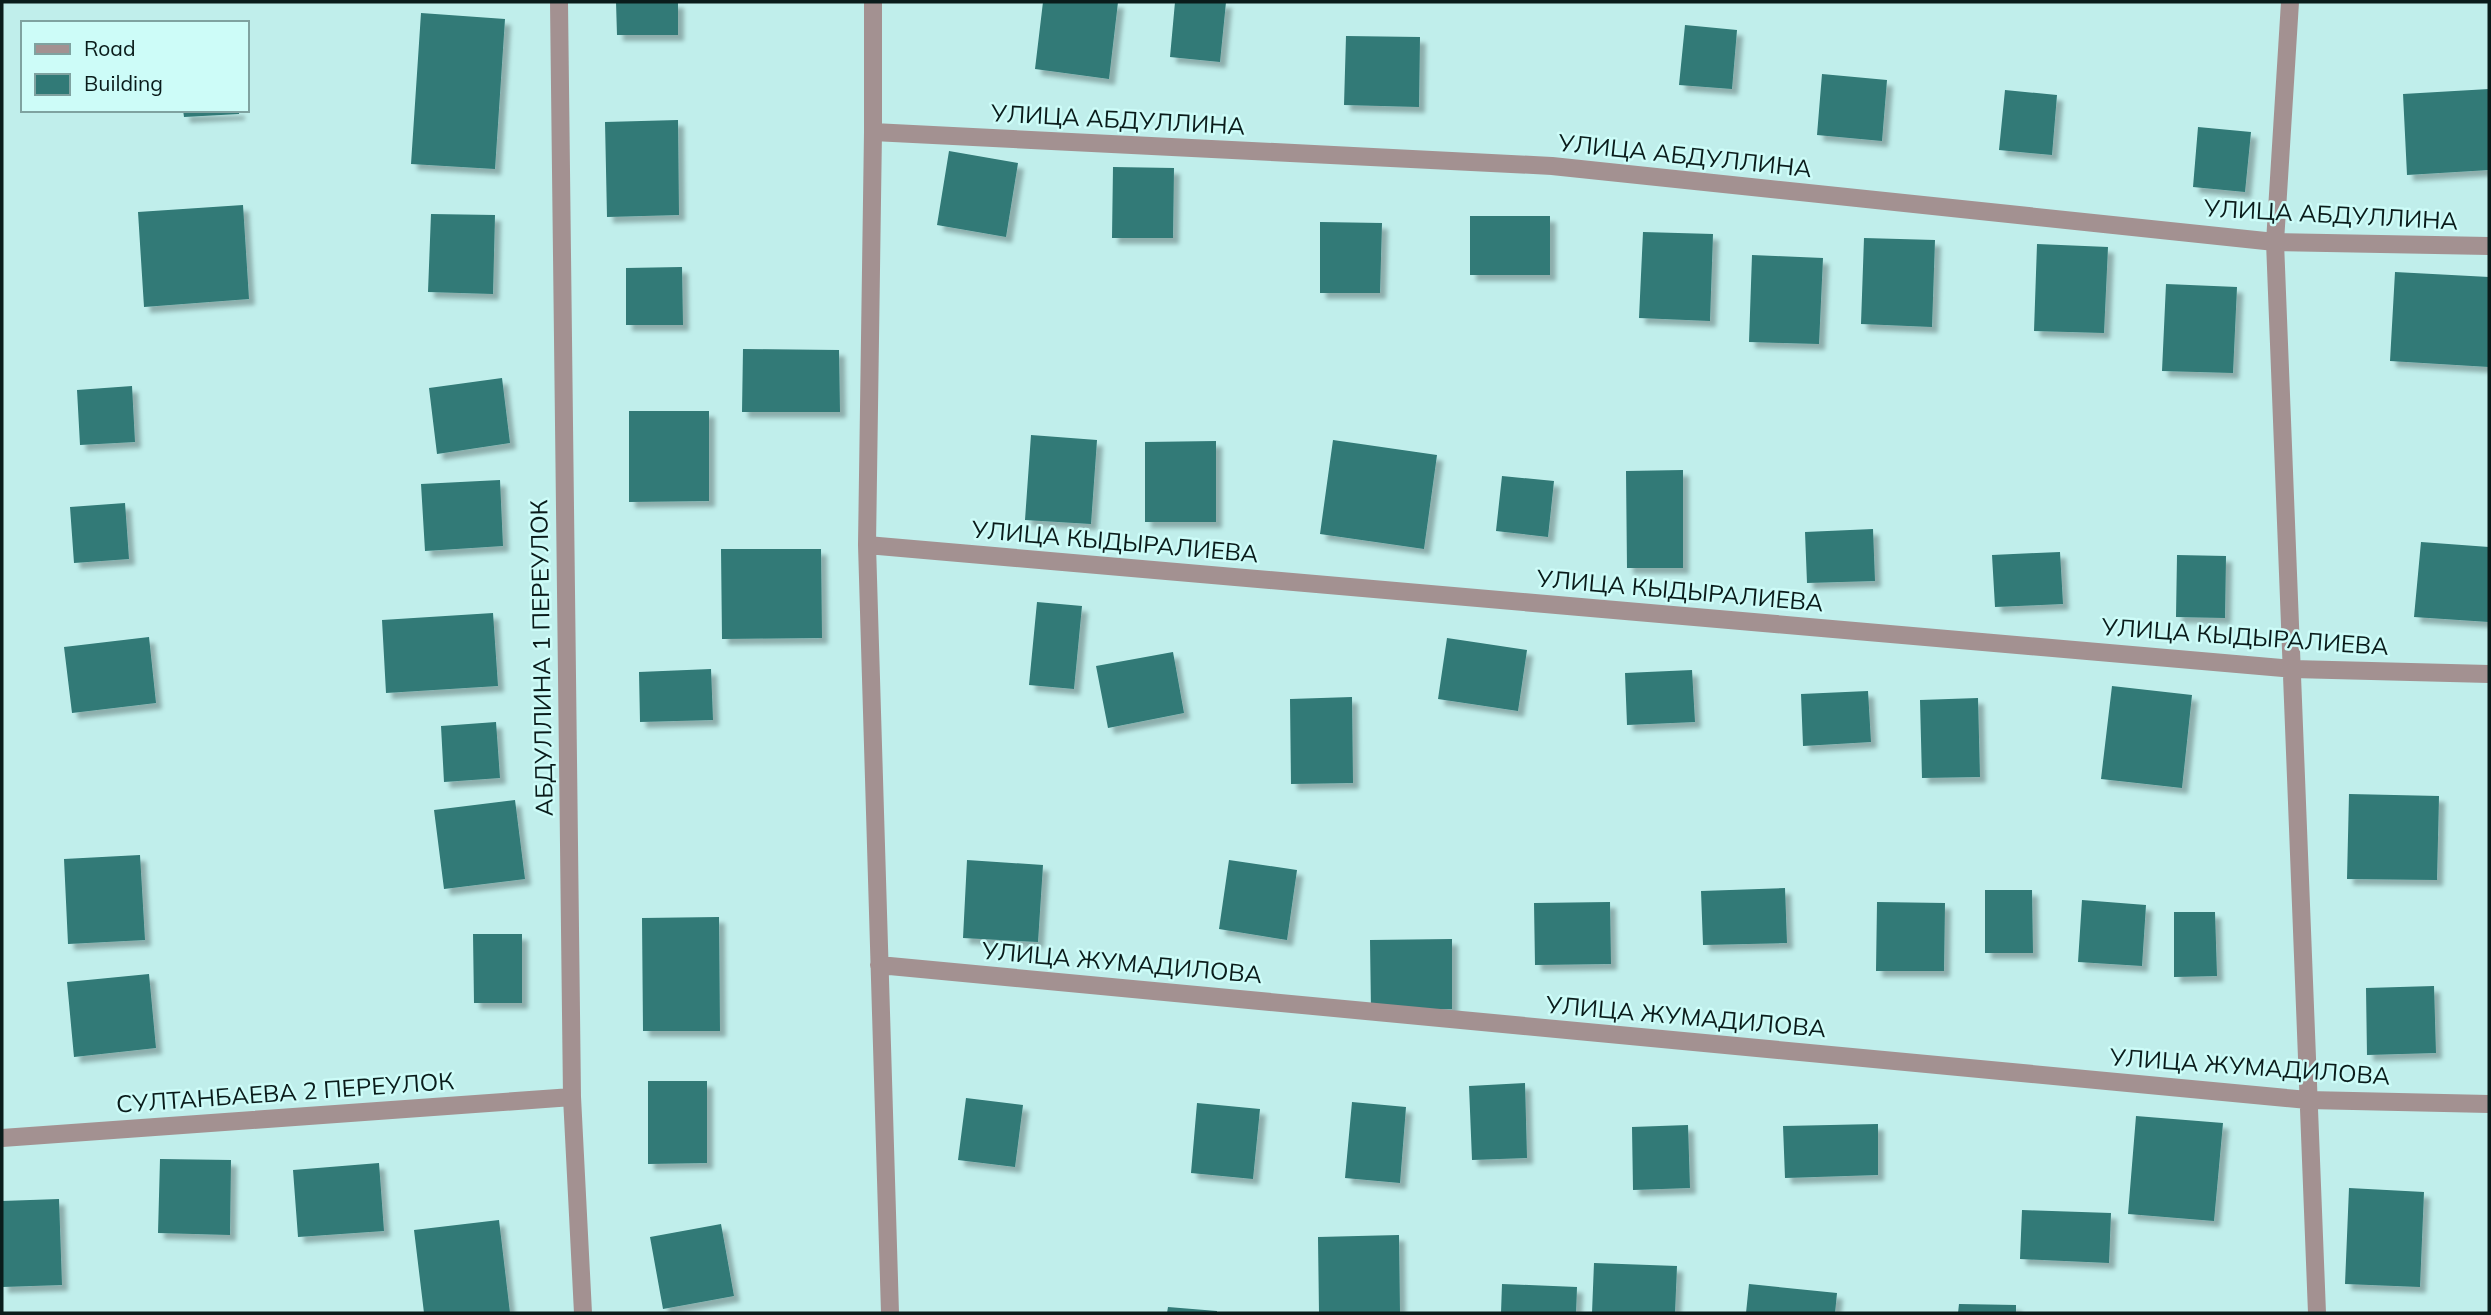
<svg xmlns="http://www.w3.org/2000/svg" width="2491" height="1315" font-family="Mulish,sans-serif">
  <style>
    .building { fill: #317a77; filter: url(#shadow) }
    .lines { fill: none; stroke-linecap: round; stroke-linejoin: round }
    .street { stroke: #a39191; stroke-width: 18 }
    .labels { text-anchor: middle; stroke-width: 5; stroke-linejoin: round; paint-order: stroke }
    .street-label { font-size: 24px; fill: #0a1c1b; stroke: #cdfcf8 }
  </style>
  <defs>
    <filter id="shadow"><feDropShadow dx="6" dy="6" stdDeviation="2" flood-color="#0004"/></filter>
  </defs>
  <rect width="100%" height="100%" fill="#c0eeeb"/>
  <path class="building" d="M616 2H678V35H617Z
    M1043 2H1118L1109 79 1035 69Z
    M1175 2H1226L1220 62 1170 57Z
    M421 13 505 19 495 169 411 164Z
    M1685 25 1737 30 1732 89 1679 85Z
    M1346 36 1420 37 1419 107 1344 105Z
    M1822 74 1887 80 1882 141 1817 135Z
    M2489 89V170L2407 175 2403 94Z
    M2005 90 2057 95 2052 155 1999 150Z
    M183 110H239V114L184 117Z
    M678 120 679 215 607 217 605 122Z
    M2198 127 2251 132 2245 192 2193 187Z
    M949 151 1018 163 1006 237 937 225Z
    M1113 167 1174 168 1173 238H1112Z
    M243 205 249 299 144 307 138 212Z
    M431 214 495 215 493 294 428 292Z
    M1470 216H1550V275H1470Z
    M1320 222 1382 223 1380 293H1320Z
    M1643 232 1713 234 1710 321 1639 318Z
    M1864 238 1935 240 1932 327 1861 324Z
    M2037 244 2108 247 2104 333 2034 331Z
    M1752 255 1823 258 1819 344 1749 342Z
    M682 267 683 325H626V268Z
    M2395 272 2489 277V367L2390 361Z
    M2166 284 2237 287 2233 373 2162 371Z
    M743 349 839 350 840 412H742Z
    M502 378 510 443 437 454 429 388Z
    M132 386 135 442 80 445 77 390Z
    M629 411H709V501L629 502Z
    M1031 435 1097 440 1091 524 1025 520Z
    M1333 440 1437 455 1424 549 1320 534Z
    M1216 441V522H1145V442Z
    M1683 470V568H1627L1626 471Z
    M1502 476 1554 481 1548 537 1496 531Z
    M500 480 503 546 425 551 421 484Z
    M125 503 129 559 74 563 70 507Z
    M1873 529 1875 581 1807 583 1805 532Z
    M2421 542 2489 547V622L2414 617Z
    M721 549H821L822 638 722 639Z
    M2060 552 2063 604 1995 607 1992 555Z
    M2177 555 2226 556 2225 618 2176 617Z
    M1037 602 1082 606 1074 689 1029 685Z
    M493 613 498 686 386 693 382 620Z
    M149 637 156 703 72 713 64 647Z
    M1447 638 1527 650 1518 711 1438 699Z
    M1173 652 1184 713 1108 728 1096 666Z
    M711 669 713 720 640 722 639 672Z
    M1692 670 1695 722 1627 725 1625 673Z
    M2112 686 2192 695 2182 788 2101 779Z
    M1868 691 1871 742 1803 746 1801 694Z
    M1352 697 1353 783 1291 784 1290 699Z
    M1978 698 1980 777 1922 778 1920 700Z
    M496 722 500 778 444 782 441 726Z
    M2349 794 2439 796 2437 880 2347 879Z
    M515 800 525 879 444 889 434 810Z
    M140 855 145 940 68 944 64 859Z
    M967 860 1043 865 1038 942 963 938Z
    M1229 860 1297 870 1287 940 1219 929Z
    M1785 888 1787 943 1703 945 1701 891Z
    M1985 890H2032L2033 953H1985Z
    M2082 900 2146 905 2142 966 2078 962Z
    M1610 902 1611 964 1535 965 1534 903Z
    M1877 902 1945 903 1944 971H1876Z
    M2174 912H2215L2217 976 2174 977Z
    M719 917 720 1031H643L642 918Z
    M473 934H522V1003H474Z
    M1452 939V1009L1371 1011 1370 940Z
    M149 974 156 1048 74 1057 67 982Z
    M2434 986 2436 1053 2367 1055 2366 988Z
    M648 1081H707V1163L648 1164Z
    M1525 1083 1527 1158 1472 1160 1469 1086Z
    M966 1098 1023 1105 1015 1167 958 1160Z
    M1352 1102 1406 1107 1400 1183 1345 1178Z
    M1197 1103 1260 1109 1253 1179 1191 1173Z
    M2136 1116 2223 1123 2214 1221 2128 1214Z
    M1878 1124V1175L1785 1178 1783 1126Z
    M1688 1125 1690 1188 1633 1190 1632 1127Z
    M160 1159 231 1160 230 1235 158 1233Z
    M379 1163 384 1231 298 1237 293 1170Z
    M2349 1188 2424 1192 2420 1287 2345 1284Z
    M59 1199 62 1285 2 1287V1201Z
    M2022 1210 2111 1213 2109 1263 2020 1259Z
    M499 1220 510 1313H424L414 1230Z
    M721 1224 734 1296 663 1309 650 1237Z
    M1399 1235 1400 1313H1319L1318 1237Z
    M1594 1263 1677 1266 1675 1313H1592Z
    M1502 1284 1577 1287 1576 1313H1501Z
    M1749 1284 1837 1293 1835 1313H1746Z
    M1959 1304 2016 1305V1313H1958Z
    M1168 1307 1217 1311V1313H1167Z"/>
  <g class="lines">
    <path class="street" d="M559 2 572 1097 583 1313
      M873 2V132L867 545 890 1313
      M2290 2 2275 242 2317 1313
      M873 132 1552 166 2275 242 2489 246
      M867 545 2293 669 2489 674
      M879 965 2308 1100 2489 1104
      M2 1138 572 1097"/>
  </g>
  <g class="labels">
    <g class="street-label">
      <text transform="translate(1118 120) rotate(3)" y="8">УЛИЦА АБДУЛЛИНА</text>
      <text transform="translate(1685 156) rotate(6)" y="8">УЛИЦА АБДУЛЛИНА</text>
      <text transform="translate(2331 215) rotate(3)" y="8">УЛИЦА АБДУЛЛИНА</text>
      <text transform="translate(1115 542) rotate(5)" y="8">УЛИЦА КЫДЫРАЛИЕВА</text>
      <text transform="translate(1680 591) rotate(5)" y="8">УЛИЦА КЫДЫРАЛИЕВА</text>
      <text transform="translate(2245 637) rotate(4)" y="8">УЛИЦА КЫДЫРАЛИЕВА</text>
      <text transform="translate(542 658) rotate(-91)" y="8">АБДУЛЛИНА 1 ПЕРЕУЛОК</text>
      <text transform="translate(1122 963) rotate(5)" y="8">УЛИЦА ЖУМАДИЛОВА</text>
      <text transform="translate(1686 1017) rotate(5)" y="8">УЛИЦА ЖУМАДИЛОВА</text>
      <text transform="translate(2250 1067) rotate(4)" y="8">УЛИЦА ЖУМАДИЛОВА</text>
      <text transform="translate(285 1093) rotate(-4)" y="8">СУЛТАНБАЕВА 2 ПЕРЕУЛОК</text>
    </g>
  </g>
  <rect width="2491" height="1315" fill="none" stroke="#0a1c1b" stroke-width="7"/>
  <rect x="21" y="21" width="228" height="91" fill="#cdfcf8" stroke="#7fa2a0" stroke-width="2"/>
  <rect x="35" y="44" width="35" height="10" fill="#a39191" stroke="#7fa2a0" stroke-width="2"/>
  <text x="84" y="56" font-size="21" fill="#0a1c1b">Road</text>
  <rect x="35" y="74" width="35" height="21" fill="#317a77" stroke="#7fa2a0" stroke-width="2"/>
  <text x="84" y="91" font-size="21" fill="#0a1c1b">Building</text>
</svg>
